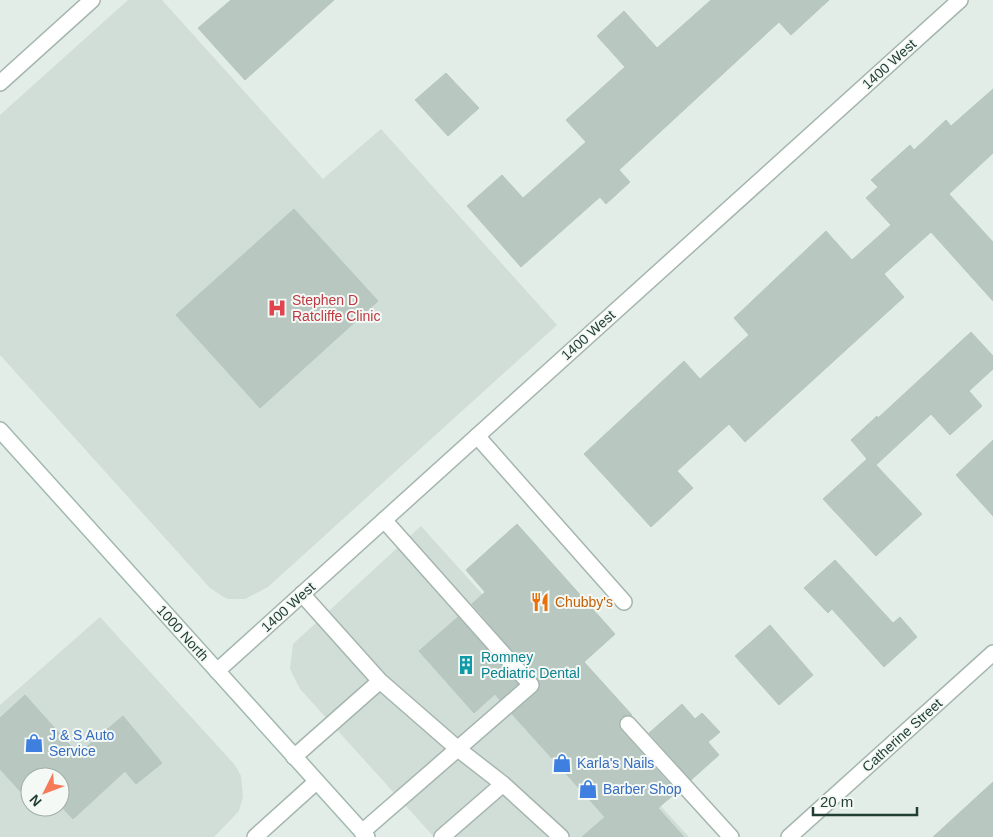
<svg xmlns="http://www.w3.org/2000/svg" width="993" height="837" font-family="Arial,sans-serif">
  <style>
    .built { fill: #d1ddd7; fill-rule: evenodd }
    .building { fill: #b8c8c1; stroke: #b5c7bf }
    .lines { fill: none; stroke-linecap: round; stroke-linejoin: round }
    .lane-casing { stroke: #a5b5af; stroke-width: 18 }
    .street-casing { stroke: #a5b5af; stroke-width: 18 }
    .secondary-casing { stroke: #a1b9b0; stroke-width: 18 }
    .lane { stroke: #fff; stroke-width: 15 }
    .street { stroke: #fff; stroke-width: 15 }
    .secondary { stroke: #fff; stroke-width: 15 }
    .labels { text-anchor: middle; stroke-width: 4; stroke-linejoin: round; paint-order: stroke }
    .street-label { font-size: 14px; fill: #223f36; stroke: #f4f9f6 }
    .health-label { font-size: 14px; fill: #be3a42; stroke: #f4f9f6; text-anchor: start }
    .food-label { font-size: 14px; fill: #c56008; stroke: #f4f9f6; text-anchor: start }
    .culture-label { font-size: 14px; fill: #0d838f; stroke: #f4f9f6; text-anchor: start }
    .shop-label { font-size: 14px; fill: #366cbe; stroke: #f4f9f6; text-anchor: start }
  </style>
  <rect width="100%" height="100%" fill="#e3ede8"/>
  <path class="built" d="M128 0H162L323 179 381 129 557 325 268 587 245 599H227L210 588 0 355V115Z
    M421 526 564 685 557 692 689 837H434L300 689 290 669 293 644Z
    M100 617 235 765 241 776 243 797 239 811 214 837H0V705ZM30 777H60V807H30Z"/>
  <path class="building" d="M231 0H334L245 80 198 28Z
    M711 0H829L791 35 779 22 619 170 630 182 606 204 600 197 521 267 467 206 502 175 523 198 586 142 566 120 625 67 597 36 624 11 657 48Z
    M446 73 479 108 448 136 415 100Z
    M993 89V153L949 194 993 242V301L931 232 884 274 904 297 745 442 729 424 677 471 693 488 651 527 584 454 684 361 700 379 749 335 734 318 826 231 852 260 891 225 866 198 878 187 871 180 910 145 914 150 946 120 951 126Z
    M294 209 378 301 260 408 176 315Z
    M971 332 993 356V369L969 391 982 406 950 435 931 414 876 465 922 514 876 556 823 499 867 459 851 440 877 416 878 418Z
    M993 440V516L956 475Z
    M517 524 615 634 584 662 632 715 621 717 619 722 621 730 677 792 658 808 684 837H582L605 817 512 714 537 692 540 683 472 604 485 592 466 570Z
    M835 560 893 623 900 617 917 637 884 667 832 609 828 613 804 588Z
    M458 617 518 684 500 700 495 694 474 713 419 651Z
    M770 625 813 675 779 705 735 656Z
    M25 695 78 754 123 716 162 763 136 784 125 771 73 819 60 805V777H35L30 771V802L0 769V718Z
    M682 704 695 719 702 713 720 732 708 742 719 755 691 780 649 733Z
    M993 782V837H933Z"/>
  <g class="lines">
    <g class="lane-casing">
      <path id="lane" d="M477 436 624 602
        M302 594 380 681
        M628 724 731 837
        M294 757 380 681 458 749 503 784
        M362 832 531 685 384 520
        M442 837 503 784 561 837"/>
    </g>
    <g class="street-casing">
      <path id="street" d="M0 83 92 0
        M217 671 960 0
        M255 837 316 782
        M789 837 993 653"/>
    </g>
    <g class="secondary-casing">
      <path id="secondary" d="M0 430 367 837"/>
    </g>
    <use href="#lane" class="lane"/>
    <use href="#street" class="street"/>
    <use href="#secondary" class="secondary"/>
  </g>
  <defs>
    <g id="hospital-bare" transform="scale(1.5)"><path d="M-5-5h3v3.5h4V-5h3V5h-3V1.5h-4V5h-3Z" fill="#e0444e" stroke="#f4f9f6" stroke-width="2.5" paint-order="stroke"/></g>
    <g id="restaurant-bare" transform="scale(1.5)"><path d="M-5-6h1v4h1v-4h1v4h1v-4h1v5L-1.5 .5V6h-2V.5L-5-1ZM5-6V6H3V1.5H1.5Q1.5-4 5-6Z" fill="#e8710a" stroke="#f4f9f6" stroke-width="2.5" paint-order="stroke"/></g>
    <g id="building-bare" transform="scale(1.5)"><path d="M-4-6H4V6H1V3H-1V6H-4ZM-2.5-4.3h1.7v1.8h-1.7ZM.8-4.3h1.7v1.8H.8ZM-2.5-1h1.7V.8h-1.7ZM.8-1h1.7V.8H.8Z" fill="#0f9aa8" stroke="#f4f9f6" stroke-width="2.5" paint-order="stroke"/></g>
    <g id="shop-bare" transform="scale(1.5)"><path d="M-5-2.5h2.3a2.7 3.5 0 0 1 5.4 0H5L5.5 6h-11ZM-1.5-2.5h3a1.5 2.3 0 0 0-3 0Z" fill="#3f7fe0" stroke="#f4f9f6" stroke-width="2.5" paint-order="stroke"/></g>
  </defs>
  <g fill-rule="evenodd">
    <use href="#hospital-bare" x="277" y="308"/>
    <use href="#restaurant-bare" x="540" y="602"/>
    <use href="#building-bare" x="466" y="665"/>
    <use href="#shop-bare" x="34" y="743"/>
    <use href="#shop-bare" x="562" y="763"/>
    <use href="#shop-bare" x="588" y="789"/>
  </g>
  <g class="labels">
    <g class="street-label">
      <text transform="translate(889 64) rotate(-42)" y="5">1400 West</text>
      <text transform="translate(588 335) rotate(-42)" y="5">1400 West</text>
      <text transform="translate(288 607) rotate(-42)" y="5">1400 West</text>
      <text transform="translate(183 633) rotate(48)" y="5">1000 North</text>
      <text transform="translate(902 735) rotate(-42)" y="5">Catherine Street</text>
    </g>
    <g class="health-label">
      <text x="292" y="305">Stephen D<tspan x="292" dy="16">Ratcliffe Clinic</tspan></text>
    </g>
    <g class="food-label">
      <text x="555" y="607">Chubby's</text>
    </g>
    <g class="culture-label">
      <text x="481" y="662">Romney<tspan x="481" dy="16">Pediatric Dental</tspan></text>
    </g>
    <g class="shop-label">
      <text x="49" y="740">J &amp; S Auto<tspan x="49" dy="16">Service</tspan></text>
      <text x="577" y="768">Karla's Nails</text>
      <text x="603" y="794">Barber Shop</text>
    </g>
  </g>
  <g transform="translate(45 792) rotate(228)"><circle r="24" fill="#f4f9f6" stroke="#a0afa9"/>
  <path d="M0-4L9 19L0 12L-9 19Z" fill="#f67b58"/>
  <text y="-8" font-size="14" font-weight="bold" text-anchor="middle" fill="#223f36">N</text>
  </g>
  <path d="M813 807v8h104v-8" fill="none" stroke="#223f36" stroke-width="2.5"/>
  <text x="820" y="807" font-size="15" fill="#223f36" stroke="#f4f9f6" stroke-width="4" paint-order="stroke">20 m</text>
</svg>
